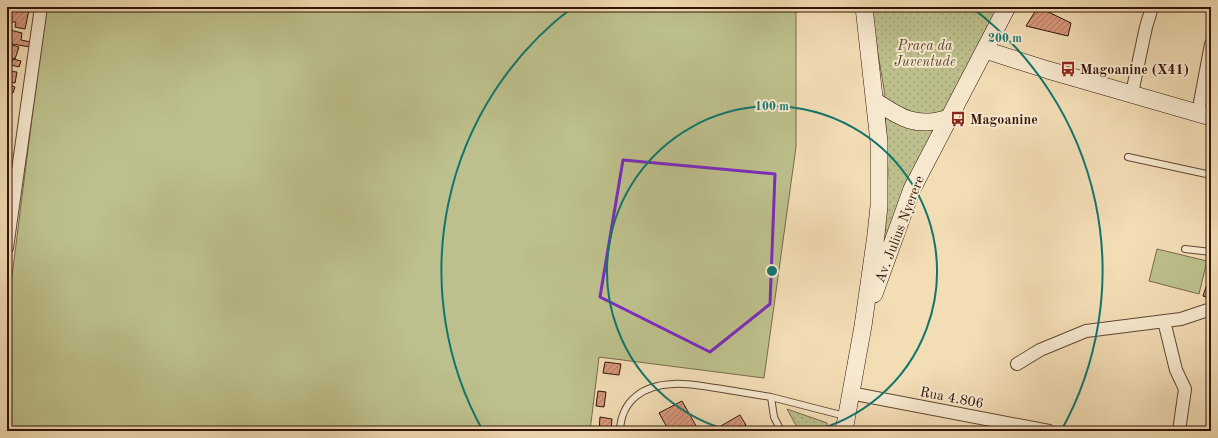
<svg xmlns="http://www.w3.org/2000/svg" width="1218" height="438" font-family="'Old Standard TT',serif">
  <style>
    .grass { fill: #bdc08c; stroke: #786a4a }
    .park { fill: url(#park-dots); stroke: #786a4a }
    .building { fill: url(#building-hatch); stroke: #321307 }
    .lines { fill: none; stroke-linecap: round; stroke-linejoin: round }
    .lane-casing { stroke: #624632; stroke-width: 8 }
    .street-casing { stroke: #624632; stroke-width: 14 }
    .secondary-casing { stroke: #321307; stroke-width: 18 }
    .lane { stroke: #f7e9cf; stroke-width: 6 }
    .street { stroke: #f7e9cf; stroke-width: 12 }
    .secondary { stroke: #f7e9cf; stroke-width: 17 }
    .marked { fill: none; stroke: #7b2cbf; stroke-width: 3; stroke-linejoin: round }
    .ring { fill: none; stroke: #0f766e; stroke-width: 2 }
    .labels { text-anchor: middle; stroke-width: 4; stroke-linejoin: round; paint-order: stroke }
    .park-label { font-size: 14px; font-style: italic; fill: #5c472f; stroke: #f7e9cf }
    .poi-label { font-size: 14px; font-weight: bold; fill: #321307; stroke: #f7e9cf; text-anchor: start }
    .street-label { font-size: 14px; fill: #321307; stroke: #f7e9cf }
    .centre { fill: #0f766e; stroke: #f7e9cf; stroke-width: 2 }
    .ring-label { font-size: 12px; text-anchor: middle; font-weight: bold; fill: #0f766e; stroke: #f7e9cf; stroke-width: 4; stroke-linejoin: round; paint-order: stroke }
  </style>
  <defs>
    <pattern id="park-dots" width="8" height="8" patternUnits="userSpaceOnUse"><rect width="8" height="8" fill="#bdc08c"/><path d="M2 2h.1M6 6h.1" fill="none" stroke="#a3a477" stroke-width="1.8" stroke-linecap="round"/></pattern>
    <pattern id="building-hatch" width="6" height="6" patternUnits="userSpaceOnUse"><rect width="6" height="6" fill="#d8997c"/><path d="M-1 1l2-2M0 6l6-6M5 7l2-2" fill="none" stroke="#b07c64"/></pattern>
  </defs>
  <rect width="100%" height="100%" fill="#f3ddb5"/>
  <filter id="stains"><feTurbulence type="fractalNoise" baseFrequency=".005" numOctaves="4"/><feColorMatrix values="0 0 0 0 .2 0 0 0 0 .09 0 0 0 0 .02 0 0 0 .5 -.17"/></filter>
  <radialGradient id="worn" r=".72"><stop offset=".6" stop-color="#630" stop-opacity="0"/><stop offset="1" stop-color="#630" stop-opacity=".3"/></radialGradient>
  <path class="grass" d="M46 7H796V147L764 378 599 357 590 431H7V316Z
    M1157 249 1207 261 1199 294 1149 281Z"/>
  <path class="park" d="M872 7H999L863 326 886 203 888 173 884 89 876 42Z
    M787 409 827 423 826 431H799Z"/>
  <path class="building" d="M10 7 29 10 25 29 15 27 16 22H11L12 17 8 16Z
    M1038 7 1071 23 1068 36 1026 26Z
    M10 30 22 33 21 40 31 42 30 47 7 43Z
    M8 44 19 47 15 59 7 57Z
    M13 59 21 61 19 67 11 65Z
    M7 71 17 72 15 83 7 82Z
    M7 84 15 87 13 93 7 91Z
    M1211 272V299L1203 296Z
    M605 362 621 364 619 375 603 373Z
    M598 391 606 392 604 407 596 406Z
    M682 401 699 431H669L659 413Z
    M740 415 746 425 736 431H712Z
    M600 417 612 419 611 431H599Z"/>
  <g class="lines">
    <g class="lane-casing">
      <path id="lane" d="M1128 157 1211 175
        M1185 249 1211 252
        M771 397 845 416
        M620 431C621 400 644 385 673 384 687 383 702 386 716 388 734 391 753 394 771 397L774 417 781 431"/>
    </g>
    <g class="street-casing">
      <path id="street" d="M1132 93 1146 27 1152 7
        M1198 113 1211 44
        M7 248 41 7
        M1164 321 1176 370 1185 389 1179 431
        M1017 364 1040 350 1086 331 1181 319 1211 309
        M850 393 1049 431"/>
    </g>
    <g class="secondary-casing">
      <path id="secondary" d="M985 50 1048 70 1211 117
        M875 101C902 119 917 128 949 118
        M874 294 912 189 1007 7
        M844 431 863 326 876 235 879 206V142L864 7"/>
    </g>
    <use href="#lane" class="lane"/>
    <use href="#street" class="street"/>
    <use href="#secondary" class="secondary"/>
  </g>
  <path class="marked" d="M623 160 775 174 770 304 710 352 600 297Z"/>
  <g class="ring">
    <path d="M731 431A165 165 0 1 1 813 431"/>
    <path d="M483 431A330 330 0 0 1 573 7M971 7A330 330 0 0 1 1061 431"/>
  </g>
  <defs>
    <g id="bus-bare" transform="scale(1.2)"><path d="M-5-6H5V4H4V6H2V4H-2V6H-4V4H-5ZM-3.5-4V0h7V-4ZM-3.5 1.2v1.5H-2V1.2ZM2 1.2v1.5H3.5V1.2Z" fill="#8f2418" stroke="#f7e9cf" stroke-width="2.5" paint-order="stroke"/></g>
  </defs>
  <g fill-rule="evenodd">
    <use href="#bus-bare" x="1068" y="69"/>
    <use href="#bus-bare" x="958" y="119"/>
  </g>
  <g class="labels">
    <g class="park-label">
      <text x="925" y="50">Praça da<tspan x="925" dy="16">Juventude</tspan></text>
    </g>
    <g class="poi-label">
      <text x="1080" y="74">Magoanine (X41)</text>
      <text x="970" y="124">Magoanine</text>
    </g>
    <g class="street-label">
      <text transform="translate(899 229) rotate(-69)" y="5">Av. Julius Nyerere</text>
      <text transform="translate(952 397) rotate(11)" y="5">Rua 4.806</text>
    </g>
  </g>
  <circle cx="772" cy="271" r="6" class="centre"/>
  <g class="ring-label">
    <text x="1005" y="42">200 m</text>
    <text x="772" y="110">100 m</text>
  </g>
  <rect width="1218" height="438" fill="none" stroke="#f3ddb5" stroke-width="24"/>
  <rect x="8" y="8" width="1202" height="422" fill="none" stroke="#321307" stroke-width="2"/>
  <rect x="12" y="12" width="1194" height="414" fill="none" stroke="#321307"/>
  <rect width="100%" height="100%" filter="url(#stains)"/>
  <rect width="100%" height="100%" fill="url(#worn)"/>
</svg>
